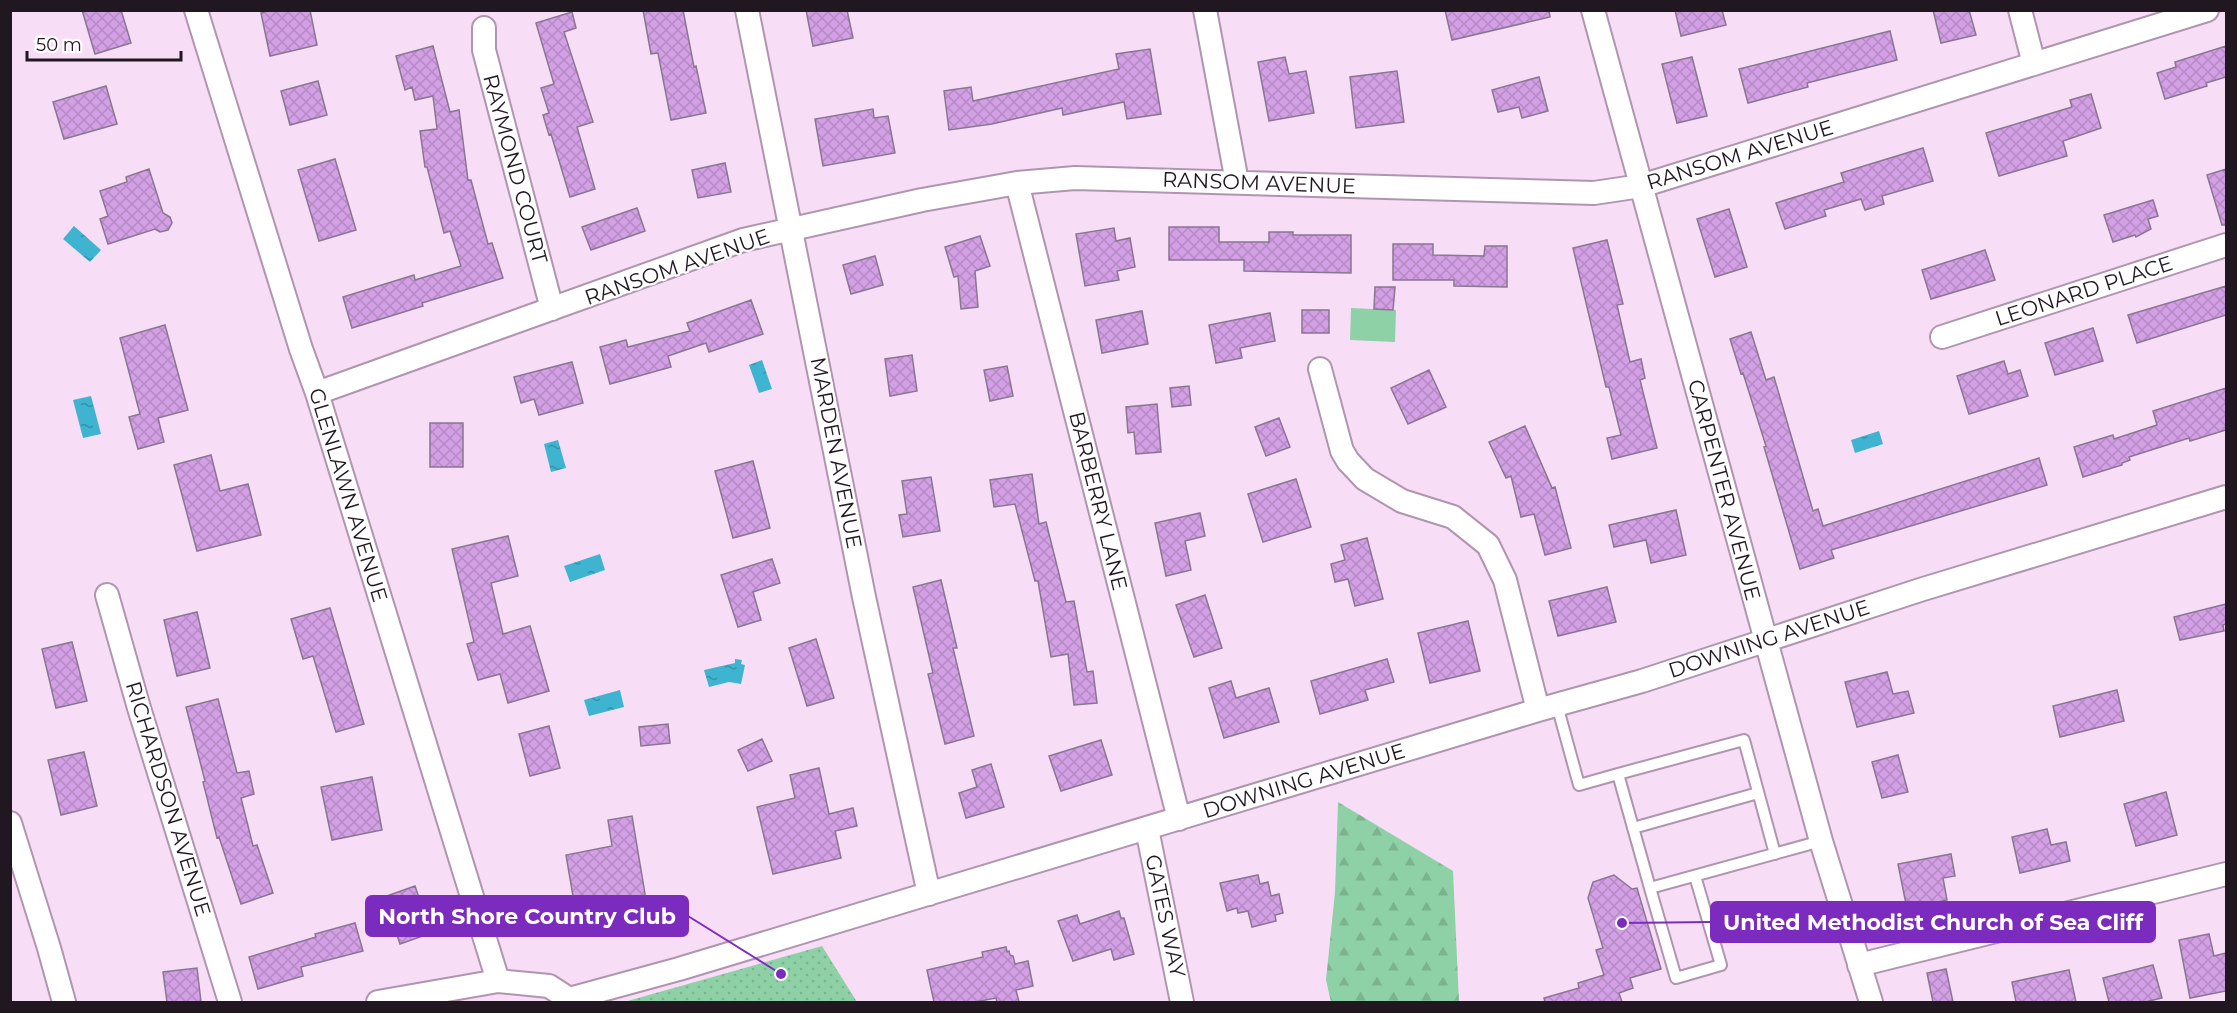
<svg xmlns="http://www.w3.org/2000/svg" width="2237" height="1013" font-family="Montserrat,sans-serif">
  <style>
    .grass { fill: url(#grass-dots) }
    .forest { fill: url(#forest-firs) }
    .garden { fill: #8fd1a7 }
    .water { fill: url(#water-ripples) }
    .building { fill: url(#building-cross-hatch); stroke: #897691; stroke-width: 1.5 }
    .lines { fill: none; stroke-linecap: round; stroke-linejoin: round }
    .service-casing { stroke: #af96ae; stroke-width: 14 }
    .minor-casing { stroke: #af96ae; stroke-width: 26 }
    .service { stroke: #fff; stroke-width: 10 }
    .minor { stroke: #fff; stroke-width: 22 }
    .labels { text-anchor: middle; stroke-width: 4.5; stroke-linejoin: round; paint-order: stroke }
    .street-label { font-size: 21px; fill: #201720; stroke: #fff }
    .leader { fill: none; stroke: #7b2cbf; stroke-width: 2 }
    .callout-dot { fill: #7b2cbf; stroke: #fff; stroke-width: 2 }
    .callout { fill: #7b2cbf; stroke: #7b2cbf; stroke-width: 2 }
    .callout-label { font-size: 22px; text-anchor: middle; font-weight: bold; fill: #fff }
  </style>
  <defs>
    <pattern id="grass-dots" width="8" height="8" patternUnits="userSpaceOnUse" patternTransform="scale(1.5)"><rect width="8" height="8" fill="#8fd1a7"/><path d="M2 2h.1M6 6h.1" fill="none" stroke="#7bb38f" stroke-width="1.8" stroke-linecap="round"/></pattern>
    <pattern id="forest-firs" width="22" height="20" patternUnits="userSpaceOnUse" patternTransform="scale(1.5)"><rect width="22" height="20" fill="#8fd1a7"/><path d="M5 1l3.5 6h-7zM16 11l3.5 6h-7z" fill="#7bb38f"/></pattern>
    <pattern id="water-ripples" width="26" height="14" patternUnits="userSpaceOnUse" patternTransform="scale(1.5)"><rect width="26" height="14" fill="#3eb4d1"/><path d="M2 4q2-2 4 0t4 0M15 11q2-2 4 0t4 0" fill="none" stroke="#3491a9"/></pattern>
    <pattern id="building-cross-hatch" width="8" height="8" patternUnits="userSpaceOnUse" patternTransform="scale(1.5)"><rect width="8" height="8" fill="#d3a0e5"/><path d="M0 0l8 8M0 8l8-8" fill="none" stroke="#b589c4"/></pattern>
  </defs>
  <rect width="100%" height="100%" fill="#f8ddf7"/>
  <path class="grass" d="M822 946 857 1002H624Z"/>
  <path class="forest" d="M1338 802 1453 871 1459 1002H1331L1326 980 1335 892Z"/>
  <path class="garden" d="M1351 308 1396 310 1395 342 1350 340Z"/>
  <path class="water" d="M74 226 101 250 90 262 63 239Z
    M762 360 772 389 759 393 749 365Z
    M91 396 101 434 83 438 73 400Z
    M1879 431 1883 444 1855 453 1851 440Z
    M558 440 566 468 551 472 544 444Z
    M600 554 605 570 570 582 564 566Z
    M735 659 742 660 741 664 745 665 741 684 729 682 709 687 704 670 735 663Z
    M620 690 624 707 589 716 584 700Z"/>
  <path class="building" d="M82 10H121L131 43 95 54Z
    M270 10H310L317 45 270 56 261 13Z
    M643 10H683L694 67 696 66 706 113 671 120 658 53 651 54Z
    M806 10H847L853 38 813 46Z
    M1445 10H1549L1550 17 1452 40Z
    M1675 10H1722L1726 25 1681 36Z
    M1933 10H1969L1976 35 1941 43Z
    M572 12 576 28 564 32 593 122 577 127 595 189 570 197 551 134 549 135 543 115 549 113 541 88 554 84 536 23Z
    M1890 31 1897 60 1807 83 1808 87 1748 103 1739 69Z
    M433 46 450 112 459 110 468 180H471L488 244 492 243 503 278 422 303 423 306 352 328 343 297 414 275 415 280 461 266 450 231 444 233 427 167H425L420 131 437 129 433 96 415 100 412 87 405 90 396 56Z
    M2226 46V77L2206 83 2207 86 2165 99 2157 73 2176 67 2175 62Z
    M1150 49 1161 114 1127 119 1124 102 1063 115 1062 108 992 124 949 130 944 91 971 87 973 101 1119 69 1116 54Z
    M1285 57 1289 74 1306 71 1314 113 1269 121 1258 62Z
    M1692 57 1707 116 1677 123 1662 64Z
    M1397 71 1404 122 1356 128 1350 77Z
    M1539 77 1548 111 1522 118 1519 107 1498 112 1492 90Z
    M318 81 327 115 290 125 281 91Z
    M106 86 117 124 64 139 53 102Z
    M2091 94 2101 128 2063 141 2067 156 1999 176 1986 133 2072 107 2070 100Z
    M873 109 874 118 888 116 895 153 823 166 815 119Z
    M1923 148 1933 181 1882 196 1884 204 1865 210 1861 199 1824 210 1826 216 1785 229 1776 203 1844 182 1841 173Z
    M335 159 356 230 319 241 298 170Z
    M725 163 731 192 698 198 692 170Z
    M149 169 163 213 170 217 172 223 168 230 160 232 155 229 108 244 100 219 108 216 100 191 127 182 126 177Z
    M2226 169V225H2222L2207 175Z
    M2153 200 2158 216 2148 219 2151 229 2136 237 2135 235 2113 242 2104 215Z
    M637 208 645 231 591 250 582 227Z
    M1729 209 1747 267 1715 277 1697 219Z
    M1169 227H1219V242H1269V232H1293V235H1351V273L1244 271V260H1169Z
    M1114 228 1116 241 1130 238 1135 267 1117 271 1119 280 1085 286 1076 234Z
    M980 236 990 266 975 271 978 307 961 309 958 276 954 277 945 247Z
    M1607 240 1623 304 1617 305 1630 362 1641 359 1645 378 1640 380 1657 448 1612 459 1607 438 1621 435 1609 387H1606L1573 248Z
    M1393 244H1433V255L1484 256 1485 246H1507V287L1454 286V280H1393Z
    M1985 250 1995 280 1931 299 1922 270Z
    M875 256 883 285 851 294 843 265Z
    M2226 286V315L2137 343 2128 315Z
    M1375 287H1395L1393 310 1374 309Z
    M751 300 763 334 709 352 706 343 668 356 671 367 610 384 600 347 626 340 628 347 690 331 687 323Z
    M1302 310H1329V333H1302Z
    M1142 311 1148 344 1102 353 1096 320Z
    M1270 313 1275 341 1240 348 1242 358 1216 363 1209 325Z
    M165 325 188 410 158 418 164 442 138 449 129 417 140 414 120 338Z
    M2093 328 2103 361 2055 375 2045 343Z
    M1751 332 1766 380 1774 377 1813 511 1818 509 1823 526 2039 458 2047 485 1831 550 1834 558 1800 569 1764 447 1766 446 1743 373 1741 374 1730 339Z
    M912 355 917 391 890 396 885 359Z
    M2004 361 2008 374 2020 370 2028 396 1969 414 1957 376Z
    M572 362 583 403 539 415 534 399 521 403 514 377Z
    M1007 366 1013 396 990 401 984 370Z
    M1429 370 1446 407 1408 424 1391 388Z
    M1189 386 1191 405 1172 407 1170 388Z
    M2226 388V430L2190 441 2189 438 2129 457 2130 460 2122 463V465L2083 477 2074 447 2113 435 2114 439 2157 425 2153 411Z
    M1157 404 1161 452 1136 454 1134 432 1128 433 1126 407Z
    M1279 418 1290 447 1266 456 1255 427Z
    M430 423H463V467H430Z
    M1525 426 1552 488 1555 487 1571 548 1545 555 1534 514 1521 517 1511 476 1506 478 1489 442Z
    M211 455 220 491 248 484 261 535 197 551 174 465Z
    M753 461 770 528 733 538 715 471Z
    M1032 474 1039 524 1046 522 1066 602 1074 601 1087 672 1093 671 1097 703 1074 705 1068 654 1051 657 1038 581H1035L1015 504 994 507 990 480Z
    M931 477 940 531 903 537 899 515 907 514 902 481Z
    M1296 479 1311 527 1263 542 1248 494Z
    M1676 510 1686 555 1651 563 1646 540 1614 547 1609 525Z
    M1200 513 1205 536 1185 541 1191 570 1166 576 1155 523Z
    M508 536 518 576 491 583 503 634 530 626 549 691 508 703 500 674 478 680 467 644 474 642 452 549Z
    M1367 538 1383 599 1355 606 1348 579 1335 582 1331 564 1345 560 1341 545Z
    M772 559 780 583 753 592 761 620 738 627 721 575Z
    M941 580 957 648H953L974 736 945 744 928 674 933 673 913 587Z
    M1607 587 1616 622 1558 636 1549 601Z
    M1205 595 1222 648 1194 657 1176 605Z
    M2226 604V624L2223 625 2224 631 2180 640 2174 617Z
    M330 608 364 724 336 732 313 656 303 659 291 619Z
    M197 612 210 668 177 676 164 620Z
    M1468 621 1480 671 1430 683 1418 633Z
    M816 639 834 698 807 706 789 648Z
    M72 642 87 701 56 708 42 649Z
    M1387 659 1394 682 1365 690 1368 700 1320 714 1311 681Z
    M1887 672 1893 694 1908 691 1914 713 1857 727 1845 682Z
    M1231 681 1236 698 1269 688 1279 722 1224 738 1209 688Z
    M2117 690 2124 721 2060 737 2053 706Z
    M218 699 237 773 249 771 254 794 241 798 253 846 257 845 273 893 241 904 219 837 217 838 203 782 205 781 186 707Z
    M668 724 670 743 641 746 639 727Z
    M549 726 560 768 530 776 519 734Z
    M762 739 772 761 748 771 738 750Z
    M1101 740 1112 775 1061 791 1049 756Z
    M84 752 97 806 61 815 48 760Z
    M1898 755 1908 792 1882 798 1872 762Z
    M991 764 1004 807 966 818 959 793 977 787 972 770Z
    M819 768 829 814 853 808 857 826 835 831 841 858 773 874 757 807 795 798 790 775Z
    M372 777 382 830 332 840 321 787Z
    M2166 792 2177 835 2136 846 2124 804Z
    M632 816 647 906 624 910 622 900 575 908 566 855 612 846 608 820Z
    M2047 829 2051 845 2066 842 2070 861 2020 873 2012 837Z
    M1951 854 1955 876 1943 878 1947 900 1907 909 1898 864Z
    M1258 875 1260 884 1268 882 1271 896 1279 894 1283 913 1275 915 1276 921 1252 927 1248 911 1238 913 1237 908 1227 911 1220 883Z
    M1614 875 1632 889 1637 888 1661 969 1630 978 1633 988 1619 993 1622 1002H1545L1544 998 1579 988 1578 983 1604 975 1596 950 1603 948 1588 898 1593 882Z
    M415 886 431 933 400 944 384 897Z
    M1119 911 1121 918H1124L1134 954 1114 960 1111 949 1073 961 1058 921 1077 915 1080 924Z
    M355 923 363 951 301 967 303 976 258 989 249 957 316 937 315 934Z
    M2209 934 2214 956 2226 953V991L2190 998 2179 940Z
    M1006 947 1007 952 1009 951 1010 955 1013 956 1015 964 1028 961 1033 986 1016 990 1019 1002H997L996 998 975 1002H934L927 970 983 957 982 952Z
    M2153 965 2162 998 2145 1002H2109L2103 978Z
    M197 968 201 1002H167L163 972Z
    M1946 969 1953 1002H1933L1927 973Z
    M2069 970 2076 1002H2016L2012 982Z"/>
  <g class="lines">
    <g class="service-casing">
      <path id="service" d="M1557 705 1579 785 1618 774 1650 888 1821 841
        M1618 774 1744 740 1775 854
        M1633 828 1758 793
        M1650 888 1676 978 1721 965 1695 876"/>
    </g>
    <g class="minor-casing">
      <path id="minor" d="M196 10 301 349 317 393 498 981
        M747 10 864 597 929 894
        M1205 10 1237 182
        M1593 10 1821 841 1871 1002
        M2020 10 2034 64
        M484 28V50L552 309
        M1017 183 1179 819
        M1942 337 2226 245
        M1320 369 1342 451 1348 461 1365 479 1402 501 1453 517 1488 545 1505 580 1538 710
        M317 393 743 240 922 200 1017 183 1075 178 1594 193 1641 186 2207 10
        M107 595 139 708 230 1002
        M10 823 49 948 64 1002
        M1147 829 1182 1002
        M1859 965 2226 874
        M378 1002 498 981 549 986 569 999 679 969 1538 710 1642 681 1920 590 2226 497"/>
    </g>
    <use href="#service" class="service"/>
    <use href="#minor" class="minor"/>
  </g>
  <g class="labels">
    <g class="street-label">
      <text transform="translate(1740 155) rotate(-17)" y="7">RANSOM AVENUE</text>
      <text transform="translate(515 169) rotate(75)" y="7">RAYMOND COURT</text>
      <text transform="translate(1259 183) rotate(2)" y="7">RANSOM AVENUE</text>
      <text transform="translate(677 267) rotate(-19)" y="7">RANSOM AVENUE</text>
      <text transform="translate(2084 291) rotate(-18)" y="7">LEONARD PLACE</text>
      <text transform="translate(836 453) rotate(79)" y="7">MARDEN AVENUE</text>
      <text transform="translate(1724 490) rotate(75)" y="7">CARPENTER AVENUE</text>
      <text transform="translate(348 495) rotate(73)" y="7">GLENLAWN AVENUE</text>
      <text transform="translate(1098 501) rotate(76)" y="7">BARBERRY LANE</text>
      <text transform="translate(1769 639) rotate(-18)" y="7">DOWNING AVENUE</text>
      <text transform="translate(1304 781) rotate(-17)" y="7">DOWNING AVENUE</text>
      <text transform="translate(168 799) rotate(73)" y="7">RICHARDSON AVENUE</text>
      <text transform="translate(1165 916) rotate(78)" y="7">GATES WAY</text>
    </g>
  </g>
  <path class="leader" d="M781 974L688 916M1622 923L1711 922"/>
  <g class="callout-dot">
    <circle cx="781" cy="974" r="6"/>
    <circle cx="1622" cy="923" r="6"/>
  </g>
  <g class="callout">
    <rect x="366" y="896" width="322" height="40" rx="6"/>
    <rect x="1711" y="902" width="444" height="40" rx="6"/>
  </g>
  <g class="callout-label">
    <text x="527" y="924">North Shore Country Club</text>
    <text x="1933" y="930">United Methodist Church of Sea Cliff</text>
  </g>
  <rect width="2237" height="1013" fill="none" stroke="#201720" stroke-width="24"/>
  <path d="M27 51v9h154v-9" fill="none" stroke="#201720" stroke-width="3"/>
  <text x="36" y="51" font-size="18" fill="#201720" stroke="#ffffff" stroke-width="4.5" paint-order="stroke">50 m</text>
</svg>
